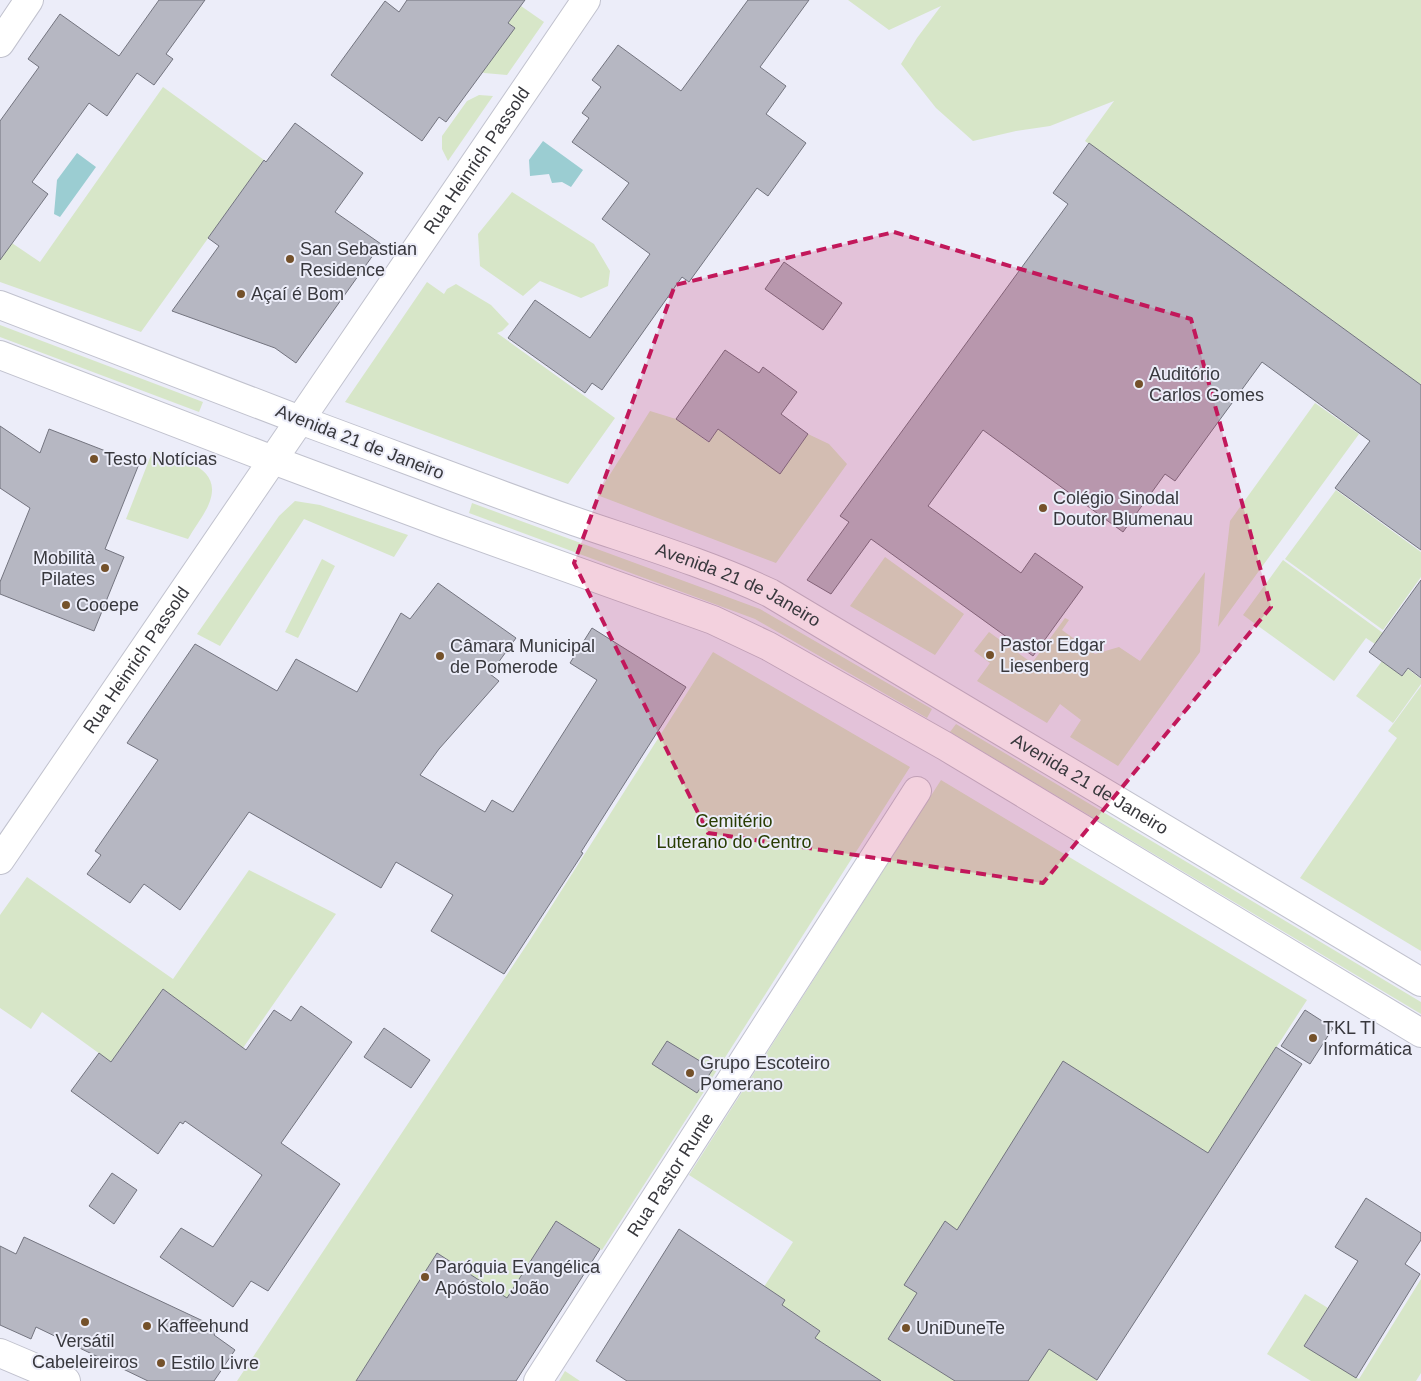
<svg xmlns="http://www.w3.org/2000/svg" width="1421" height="1381" font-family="Arial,sans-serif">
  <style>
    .green { fill: #d7e6c8 }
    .water { fill: #9bcdd2 }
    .building { fill: #b6b7c2; stroke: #73747f }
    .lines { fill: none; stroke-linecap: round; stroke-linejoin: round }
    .street-casing { stroke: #c1c2ce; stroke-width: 30 }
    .secondary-casing { stroke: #c1c2ce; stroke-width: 30 }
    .primary-casing { stroke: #c1c2ce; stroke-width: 30 }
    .street { stroke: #fff; stroke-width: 28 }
    .secondary { stroke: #fff; stroke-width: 28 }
    .primary { stroke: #fff; stroke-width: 28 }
    .marked { fill: #c2185b; fill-opacity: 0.2; stroke: #c2185b; stroke-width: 4; stroke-dasharray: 10 6; stroke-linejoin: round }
    .poi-dot { fill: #74512a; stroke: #ecedf9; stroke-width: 2 }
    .labels { text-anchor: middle; stroke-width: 4; stroke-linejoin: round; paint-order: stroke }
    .street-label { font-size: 18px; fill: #38383d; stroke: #ecedf9 }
    .poi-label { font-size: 18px; fill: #38383d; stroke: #ecedf9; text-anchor: start }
    .park-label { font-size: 18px; fill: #283d03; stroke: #ecedf9 }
  </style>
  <rect width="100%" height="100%" fill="#ecedf9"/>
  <path class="green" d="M848 0H1421V385L1085 141 1114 101 1050 126 1016 131 973 141 936 108 901 64 917 38 941 6 889 30Z
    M521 6 544 22 507 75 484 73 468 62 515 28 508 23Z
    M163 87 264 160 141 332 0 282V235L40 262Z
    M479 95 493 96 448 161 442 149V136L467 101Z
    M512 192 594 244 610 271 608 286 581 298 540 281 523 296 480 266 478 234Z
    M427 282 444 294 447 289 456 284 491 305 509 324 502 331 497 333 615 418 568 484 345 402Z
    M0 325 203 402 199 412 0 337Z
    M1315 403 1359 434 1218 627 1230 521Z
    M650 411 676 419 708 442 718 429 780 473 808 434 829 444 847 464 776 563 597 495Z
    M153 450C180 460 226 466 208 506 203 517 194 528 188 539L126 519Z
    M1336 490 1421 552V577L1383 630 1285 559Z
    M295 501 320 505 408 535 394 557 304 519 220 646 197 634 279 516Z
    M472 503 760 609 932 709 927 718 755 619 469 513Z
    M885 557 964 614 935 655 850 606Z
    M322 559 335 566 298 638 285 632Z
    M1283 560 1383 633 1375 644 1366 638 1334 681 1243 615Z
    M1205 572 1200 652 1118 766 1070 737 1081 720 1060 704 1047 723 977 681 990 663 974 651 989 632 1032 663 1065 618 1069 620 1062 630 1095 654 1119 647 1140 661Z
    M713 652 910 767 712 1078 707 1077 702 1086 705 1090 602 1250 556 1221 507 1298 437 1253 356 1381H237L530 940Z
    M1382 661 1402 676 1408 669 1421 679V684L1393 723 1356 696Z
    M1421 686V951L1300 878 1397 738 1388 731Z
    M956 724 1421 1002V1014L950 732Z
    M941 780 1307 1000 1072 1363 1098 1381H703L793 1242 689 1175Z
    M249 870 336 914 218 1084 182 1058 208 1022 163 990 111 1062 42 1012 31 1029 0 1008V915L27 877 173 979Z
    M1421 1279V1373L1416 1381H1311L1267 1354 1305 1294 1328 1308 1304 1346 1359 1379Z
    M565 1371 580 1381H559Z"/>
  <path class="water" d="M543 141 583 170 571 187 562 182 552 183 549 174 530 176 529 160Z
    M77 153 96 167 60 217 54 214 57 180Z"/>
  <path class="building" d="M159 0H205L166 54 173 59 154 85 137 73 107 116 89 103 32 182 48 194 0 260V121L39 67 28 59 60 14 119 56Z
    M407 0H525L508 23 515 28 446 122 439 117 422 141 331 75 385 1 399 12Z
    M748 0H809L760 67 786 86 766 114 806 143 768 196 757 188 689 282 682 277 602 390 592 383 585 393 508 338 535 300 590 338 650 254 602 219 629 183 572 142 589 118 582 113 601 87 592 80 618 45 681 91Z
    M295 123 363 173 335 212 381 244 296 363 275 348 172 311 219 246 208 238 264 160 266 162Z
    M1089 143 1421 385V550L1335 488 1370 441 1262 362 1175 481 1165 474 1123 532 983 430 928 506 1021 573 1035 553 1083 587 1033 656 871 539 831 594 807 580 849 522 840 516 1068 204 1053 193Z
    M784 262 842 303 823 330 765 289Z
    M725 350 759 373 763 367 797 392 781 414 808 434 780 474 718 429 709 442 676 419Z
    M0 426 40 453 49 429 139 464 105 549 124 557 94 631 0 594V582L30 508 0 488Z
    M1421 580V678L1408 668 1402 676 1369 652Z
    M438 583 516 638 490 674 499 681 439 749 420 775 485 812 492 800 513 812 597 680 570 663 592 628 686 687 581 852 583 853 504 974 431 931 453 895 396 862 381 888 249 812 180 910 144 884 130 903 87 874 101 855 95 851 158 760 127 743 195 644 277 691 296 659 357 692 401 613 410 619Z
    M163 989 246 1050 274 1010 291 1021 301 1006 352 1042 281 1143 340 1184 268 1291 251 1281 233 1307 160 1257 181 1228 213 1247 262 1175 185 1121 183 1124 180 1122 158 1154 71 1091 99 1053 111 1062Z
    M1305 1010 1333 1028 1310 1064 1281 1046Z
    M384 1028 430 1060 411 1088 364 1057Z
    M667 1041 713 1069 697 1093 652 1064Z
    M1276 1047 1302 1064 1097 1380 1049 1349 1028 1381H955L888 1339 917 1293 904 1285 945 1221 957 1230 1063 1061 1208 1153Z
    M112 1173 137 1190 114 1224 89 1206Z
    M1366 1198 1421 1233V1240L1405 1264 1420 1274 1356 1378 1304 1346 1358 1261 1335 1247Z
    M556 1221 600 1249 516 1381H356L437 1253 507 1298Z
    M679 1229 785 1300 782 1305 820 1331 815 1338 881 1381H627L596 1361Z
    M24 1237 218 1328 214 1335 235 1350 214 1381H148L36 1327 31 1339 0 1325V1246L16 1254Z"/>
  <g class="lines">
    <g class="street-casing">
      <g id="street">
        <path d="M0 43 29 0"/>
        <path id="s1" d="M300 420 586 0"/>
        <path id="s2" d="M538 1381 917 791"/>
      </g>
    </g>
    <g class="secondary-casing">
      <path id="secondary" d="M0 305 300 420
        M0 355 273 460"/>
    </g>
    <g class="primary-casing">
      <g id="primary">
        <path d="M273 460 442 523 713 620 768 646 945 746 1421 1033"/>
        <path id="s3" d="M0 860 300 420C390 453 480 488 571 520 638 543 706 563 770 593L1421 982"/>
        <path d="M0 1353 66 1381"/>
      </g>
    </g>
    <use href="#street" class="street"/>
    <use href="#secondary" class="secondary"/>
    <use href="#primary" class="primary"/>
  </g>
  <path class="marked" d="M894 232 1191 319 1271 607 1043 883 708 833 574 563 675 285Z"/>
  <g class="poi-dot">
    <circle cx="290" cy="259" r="5"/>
    <circle cx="241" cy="294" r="5"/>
    <circle cx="1139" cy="384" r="5"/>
    <circle cx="94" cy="459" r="5"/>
    <circle cx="1043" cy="508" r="5"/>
    <circle cx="105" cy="568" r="5"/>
    <circle cx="66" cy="605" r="5"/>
    <circle cx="990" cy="655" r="5"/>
    <circle cx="440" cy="656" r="5"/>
    <circle cx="1313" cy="1038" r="5"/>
    <circle cx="690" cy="1073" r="5"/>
    <circle cx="425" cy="1277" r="5"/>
    <circle cx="85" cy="1322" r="5"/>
    <circle cx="147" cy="1326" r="5"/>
    <circle cx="906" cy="1328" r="5"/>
    <circle cx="161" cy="1363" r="5"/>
  </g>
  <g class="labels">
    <g class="street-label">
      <text dy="6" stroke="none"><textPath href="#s1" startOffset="314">Rua Heinrich Passold</textPath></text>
      <text transform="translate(360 442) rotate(21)" y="6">Avenida 21 de Janeiro</text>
      <text dy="6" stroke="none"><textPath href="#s3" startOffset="1001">Avenida 21 de Janeiro</textPath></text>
      <text dy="6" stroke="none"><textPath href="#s3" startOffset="242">Rua Heinrich Passold</textPath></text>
      <text dy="6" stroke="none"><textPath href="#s3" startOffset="1406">Avenida 21 de Janeiro</textPath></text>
      <text dy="6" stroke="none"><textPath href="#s2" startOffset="245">Rua Pastor Runte</textPath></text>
    </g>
    <g class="poi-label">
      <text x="300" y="255">San Sebastian<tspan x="300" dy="21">Residence</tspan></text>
      <text x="251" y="300">Açaí é Bom</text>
      <text x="1149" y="380">Auditório<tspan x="1149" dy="21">Carlos Gomes</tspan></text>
      <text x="104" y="465">Testo Notícias</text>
      <text x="1053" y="504">Colégio Sinodal<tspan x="1053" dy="21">Doutor Blumenau</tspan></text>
      <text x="95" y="564" text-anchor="end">Mobilità<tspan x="95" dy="21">Pilates</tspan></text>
      <text x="76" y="611">Cooepe</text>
      <text x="1000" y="651">Pastor Edgar<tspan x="1000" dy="21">Liesenberg</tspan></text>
      <text x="450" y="652">Câmara Municipal<tspan x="450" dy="21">de Pomerode</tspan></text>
      <text x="1323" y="1034">TKL TI<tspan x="1323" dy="21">Informática</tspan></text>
      <text x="700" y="1069">Grupo Escoteiro<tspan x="700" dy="21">Pomerano</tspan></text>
      <text x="435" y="1273">Paróquia Evangélica<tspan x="435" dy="21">Apóstolo João</tspan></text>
      <text x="157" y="1332">Kaffeehund</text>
      <text x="916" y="1334">UniDuneTe</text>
      <text x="85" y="1347" text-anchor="middle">Versátil<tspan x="85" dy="21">Cabeleireiros</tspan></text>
      <text x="171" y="1369">Estilo Livre</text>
    </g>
    <g class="park-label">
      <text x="734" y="827">Cemitério<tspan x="734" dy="21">Luterano do Centro</tspan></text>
    </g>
  </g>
</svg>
